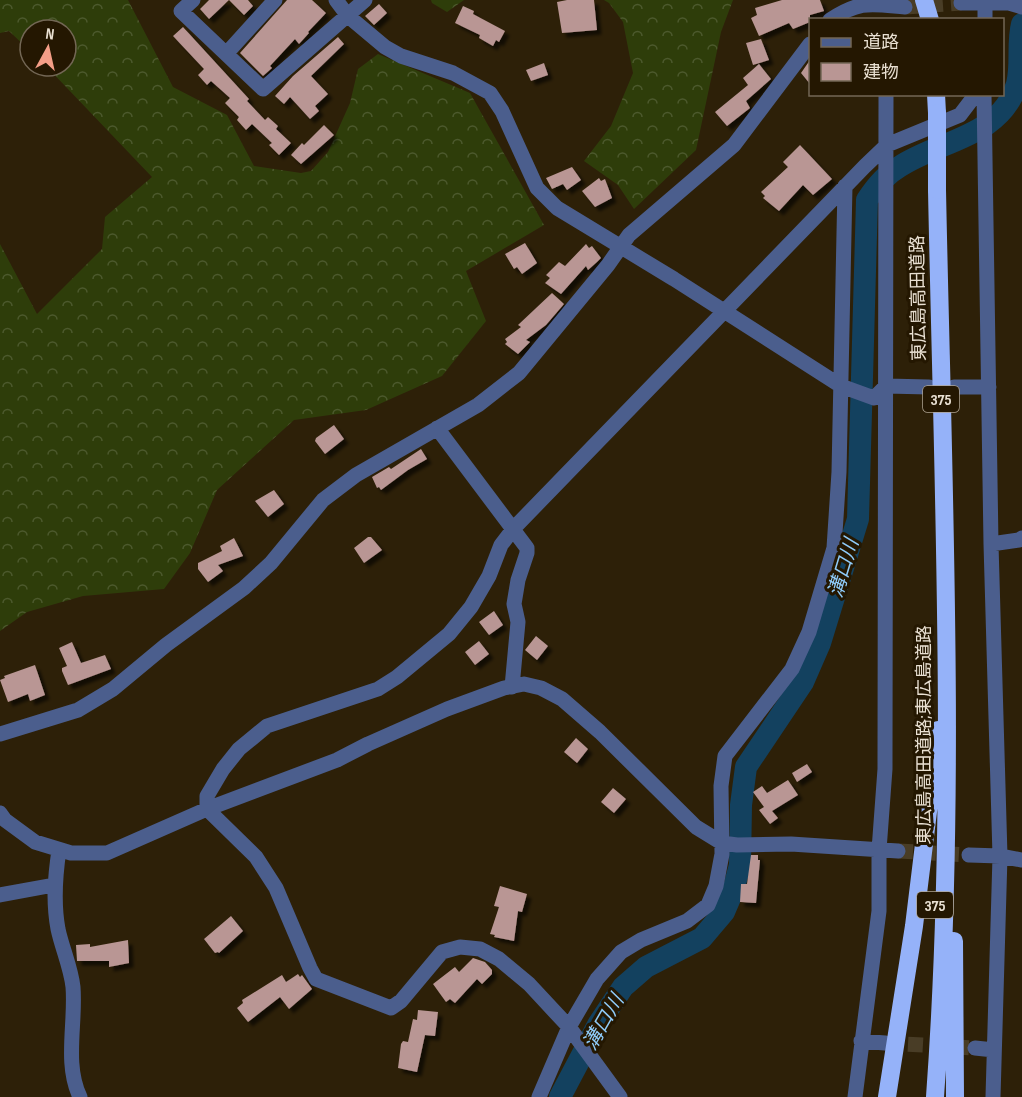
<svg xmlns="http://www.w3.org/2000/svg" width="1022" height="1097" font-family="'Sofia Sans Condensed','Noto Sans JP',sans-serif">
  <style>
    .forest { fill: url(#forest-crowns) }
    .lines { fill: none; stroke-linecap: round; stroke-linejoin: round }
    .river { stroke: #13415f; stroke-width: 22 }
    .building { fill: #b99694; filter: url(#shadow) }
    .minor-tunnel { stroke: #493d26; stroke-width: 15; stroke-dasharray: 15 8; stroke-linecap: butt }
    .minor { stroke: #4b5e8d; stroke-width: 15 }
    .highway { stroke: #95b2f9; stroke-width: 18 }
    .highway-bridge { stroke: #95b2f9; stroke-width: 18 }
    .labels { text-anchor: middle; stroke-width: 6; stroke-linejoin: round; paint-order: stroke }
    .shield { fill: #241701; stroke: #aea493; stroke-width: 1.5 }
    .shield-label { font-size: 16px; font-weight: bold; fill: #e9e0d2 }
    .street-label { font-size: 18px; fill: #e9e0d2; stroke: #241701 }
    .water-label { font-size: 20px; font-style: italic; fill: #8fcbf9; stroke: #241701 }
  </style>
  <defs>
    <pattern id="forest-crowns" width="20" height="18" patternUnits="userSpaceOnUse" patternTransform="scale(1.5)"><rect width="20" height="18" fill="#2e3d0a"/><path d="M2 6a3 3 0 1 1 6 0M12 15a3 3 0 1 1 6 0" fill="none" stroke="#4c592d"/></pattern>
    <filter id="shadow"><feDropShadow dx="4.5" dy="4.5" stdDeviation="1.5" flood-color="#0009"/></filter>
  </defs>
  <rect width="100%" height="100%" fill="#2d2008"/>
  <path class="forest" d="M0 0H128L173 87 227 115 254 166 301 173 311 171 328 152 350 103 358 69 378 54 470 93 544 225 466 271 486 321 442 376 366 410 294 420 217 490 190 553 164 589 83 596 27 612 0 631V244L37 314 102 249 105 217 152 177 46 66H66V30H30V51L9 31 0 33Z
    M431 0H464L447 12 432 3Z
    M604 0H733L721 32 696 150 634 209 618 185 584 161 611 126 633 73 623 22 609 3Z"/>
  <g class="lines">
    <path class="river" d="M560 1097 599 1023 623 987 646 967 702 938 724 912 733 891 740 865 741 805 746 767 803 682 820 643 858 519 867 200C876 186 885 175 899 167 939 140 1000 138 1017 84 1022 65 1017 43 1022 24"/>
  </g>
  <path class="building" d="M209 0H248L253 6 244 15 229 0 209 19 200 9Z
    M287 0H312L326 13 308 32 309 33 299 44 295 39 270 66 272 68 263 76 240 53Z
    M567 0H594L597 30 562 33 557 2Z
    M782 0H820L824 11 810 15V22L793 29 789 23 759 36 751 18 757 15 755 8Z
    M379 4 387 13 374 25 365 16Z
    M463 6 474 11 473 14 505 31 499 42 496 40 493 46 479 38 480 35 455 23Z
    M183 27 249 99 247 101 265 120 268 117 278 126 276 129 291 143 279 155 269 145 272 143 252 124 246 130 237 120 239 117 225 103 230 98 211 81 207 85 198 75 204 69 173 36Z
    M338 37 344 44 311 76 328 94 315 106 319 111 310 119 290 97 284 104 275 96 293 76Z
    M761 39 769 60 753 65 746 43Z
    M810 60V84L801 73Z
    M544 63 548 75 531 81 526 70Z
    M759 64 771 79 746 101 750 108 727 126 715 112 748 85 743 78Z
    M324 125 334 135 301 164 291 155 302 143 304 145Z
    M800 145 832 179 813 195 803 185 779 211 763 198 765 196 761 192 788 167 783 162Z
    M572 167 581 180 567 190 563 184 552 189 546 178Z
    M599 178 601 181 605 179 612 198 595 207 582 191Z
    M525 243 537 263 522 274 517 267 514 269 505 254Z
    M586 244 589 248 592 246 601 258 597 262 588 270 586 266 561 294 545 283 550 278 546 275 559 262 565 266Z
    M552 293 564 304 546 325 526 340 530 342 518 354 505 344 507 342 505 339 521 327 518 325Z
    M334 425 344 439 325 454 315 441 316 438Z
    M421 449 427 459 408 470 381 490 379 487 377 488 372 477 389 467 391 469Z
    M274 490 284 504 268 517 255 501Z
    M368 537H371L382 550 364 563 354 548Z
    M234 538 243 556 218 565 223 571 208 582 198 569V563L222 551 220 546Z
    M494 611 503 625 489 635 479 622Z
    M536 636 548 646 537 660 525 650Z
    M479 641 489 654 475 665 465 652Z
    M72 642 81 663 105 655 111 669 68 685 62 671V668L67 666 59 648Z
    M35 665 45 695 30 701 28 694 8 702 0 680 5 678 4 676Z
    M576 738 588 749 577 763 564 752Z
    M807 764 812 772 797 782 792 773Z
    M788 780 798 795 772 811 778 818 770 824 759 810 764 807 753 792 762 786 767 793Z
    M613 788 626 799 614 813 601 802Z
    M751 855H758V860H760L756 903 740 902 741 884H747Z
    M500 886 527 894 522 912 518 911 514 941 494 937 495 935 490 934 499 907 494 906Z
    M231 916 243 931 219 953 218 952 215 953 204 939Z
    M128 940 129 963 109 967V961H77L76 945 90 944V947Z
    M473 958 485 962 492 970V974L482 984 477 979 455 1003 450 999 446 1002 433 984 455 967 459 972Z
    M298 974 300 977 302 975 312 989 289 1009 280 997 248 1022 237 1008 243 1003 242 1000 282 975 286 982Z
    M418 1010 438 1012 435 1036 425 1035 417 1072 398 1068 401 1044 403 1041 408 1042 413 1019 417 1020Z"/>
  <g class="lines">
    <path class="minor-tunnel" d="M905 7 961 3
      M898 851 969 855
      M885 1043 975 1048"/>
    <path class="minor" d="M193 0 181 11 263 89 365 0
      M336 0 348 16 385 47 401 56 453 73 490 93 502 111 537 188 557 208 674 279 841 386 874 398 886 386 929 387
      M961 3H1009L1022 7
      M830 20C860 0 871 4 905 7
      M985 20V0
      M226 54 275 0
      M984 94 991 544 1000 856 993 1097
      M954 387H989
      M437 428 527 548V553L518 580 514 604 518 622 512 687
      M991 544 1019 540 1022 538
      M0 734 78 710 113 689 166 645 244 588 271 563 323 500 356 475 478 405 519 373 608 265 629 235 734 145 810 44
      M0 813 5 820 35 842 71 853H107L207 809 337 760 368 744 447 709 504 688 524 684 541 688 562 699 600 732 696 827 722 843 737 845 791 844 898 851
      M59 850C55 877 53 902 58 929 62 948 71 968 73 987 76 1023 64 1064 80 1097
      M969 855 1000 856 1022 860
      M0 895 54 885
      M861 1041 885 1043
      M975 1048 994 1050
      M539 1097 569 1027 597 979 621 952 641 940 687 921 708 905 716 886 722 854 721 786 725 756 792 669 809 632 834 548 839 472 845 186
      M620 1097 569 1027 529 984 499 959 480 949 460 947 442 952 401 1001 391 1008 316 979 310 968 276 888 256 857 207 809V796L223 769 239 749 267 726 378 689 397 677 449 634 471 607 489 576 501 545 514 528 865 166 887 145 960 115 976 94
      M855 1097 879 911V850L885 769 886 94"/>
    <path class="highway" d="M924 0 930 20
      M936 94 937 113
      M954 941 955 1097
      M887 1097 914 926 938 730
      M935 1097C957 795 943 492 937 190"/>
    <path class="highway-bridge" d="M937 113V190"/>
  </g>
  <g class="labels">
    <g class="shield">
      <rect x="923" y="386" width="36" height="26" rx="4.5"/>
      <rect x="917" y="892" width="36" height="26" rx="4.5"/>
    </g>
    <g class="shield-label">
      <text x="941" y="405">375</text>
      <text x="935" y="911">375</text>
    </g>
    <g class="street-label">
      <text transform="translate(918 298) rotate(-91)" y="6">東広島高田道路</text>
      <text transform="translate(924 735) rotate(-90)" y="6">東広島高田道路;東広島道路</text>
    </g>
    <g class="water-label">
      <text transform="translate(843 568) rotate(-73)" y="7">溝口川</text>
      <text transform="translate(603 1022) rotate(-60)" y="7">溝口川</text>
    </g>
  </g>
  <rect x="809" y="18" width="195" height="78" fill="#241701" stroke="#736755" stroke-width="1.5"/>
  <rect x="821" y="38" width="30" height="9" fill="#4b5e8d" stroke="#736755" stroke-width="1.5"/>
  <text x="863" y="48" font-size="18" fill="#e9e0d2">道路</text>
  <rect x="821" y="63" width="30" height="18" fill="#b99694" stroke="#736755" stroke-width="1.5"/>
  <text x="863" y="78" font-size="18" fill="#e9e0d2">建物</text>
  <g transform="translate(48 48) rotate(8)"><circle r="28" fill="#241701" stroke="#736755" stroke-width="1.5"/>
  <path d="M0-4.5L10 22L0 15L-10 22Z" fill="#f49e87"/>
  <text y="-9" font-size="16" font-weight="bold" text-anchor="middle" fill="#e9e0d2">N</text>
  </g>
</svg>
